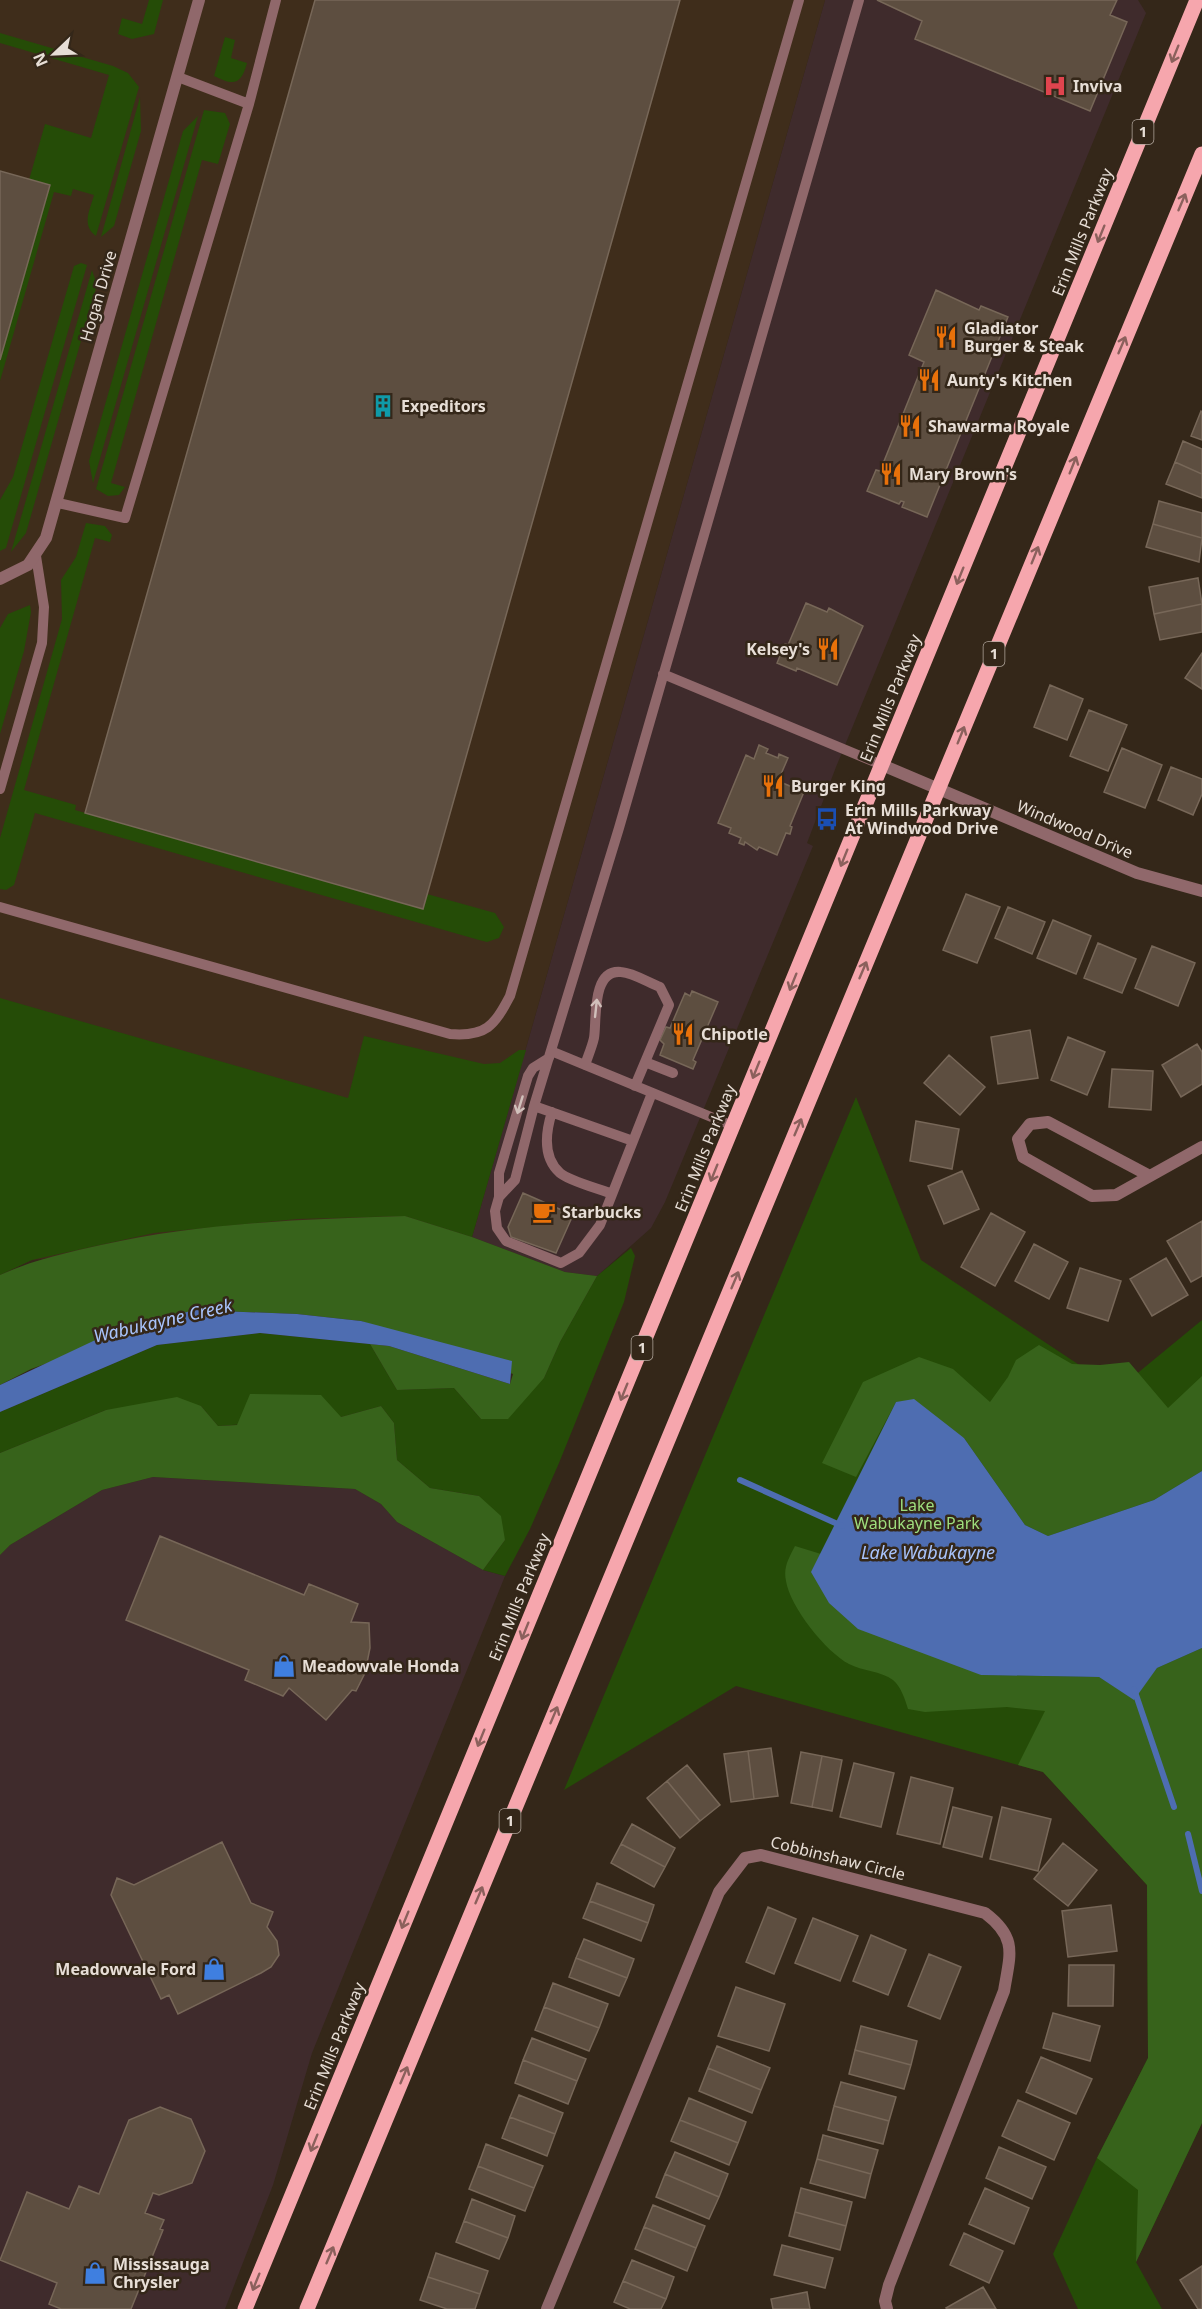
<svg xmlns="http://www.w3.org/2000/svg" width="1202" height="2309" font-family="'Noto Sans',sans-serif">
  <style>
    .commercial { fill: #3f2b2c }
    .built { fill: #3f2d1b }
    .green { fill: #254c07 }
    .forest { fill: #37631b }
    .water { fill: #4e6db1 }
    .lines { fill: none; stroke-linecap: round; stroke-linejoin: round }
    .stream { stroke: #4e6db1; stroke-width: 6 }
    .building { fill: #5d4e40; stroke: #776758; stroke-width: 1.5 }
    .service { stroke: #90686b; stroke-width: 10 }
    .minor { stroke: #90686b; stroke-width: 12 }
    .tertiary { stroke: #90686b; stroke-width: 12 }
    .primary { stroke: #f6a6ad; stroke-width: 15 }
    .oneway { stroke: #8b605c }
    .oneway2 { stroke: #d1c0bb }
    .labels { text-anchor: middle; stroke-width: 5; stroke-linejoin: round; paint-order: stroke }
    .shield { fill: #342719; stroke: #b1a79d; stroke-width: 1.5 }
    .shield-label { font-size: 15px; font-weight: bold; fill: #e7ded6 }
    .poi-label { font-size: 16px; font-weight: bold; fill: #e7ded6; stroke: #342719; text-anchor: start }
    .street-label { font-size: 16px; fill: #e7ded6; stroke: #342719 }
    .park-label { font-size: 16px; fill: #9edd7d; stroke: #342719 }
    .water-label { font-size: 18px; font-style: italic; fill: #a8c3fb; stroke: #342719 }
  </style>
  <rect width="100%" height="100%" fill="#342719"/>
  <path class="commercial" d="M825 0H1138L1146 13 836 767 807 843 813 846 665 1202 651 1228 597 1276 565 1272 472 1237Z
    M153 1477 355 1489 381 1504 397 1522 483 1570 505 1576 312 2053 273 2185 225 2309H0V1555L10 1545 102 1490Z"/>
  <path class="built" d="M0 0H825L472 1237 405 1216 32 1260 0 1275Z"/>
  <path class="green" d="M149 0H163L154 34 132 39 118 34 122 18 142 24Z
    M0 33 113 66 128 73 139 87 96 236C81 225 90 210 94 195L73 189 71 196 54 192 0 381V360L50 186 29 180 45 124 91 138 109 75 0 43Z
    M225 37 235 40 231 58 247 63C241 85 234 86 214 76Z
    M140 97 141 131 114 226 101 237Z
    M204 110 225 113 230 124 218 164 202 160 111 483 125 487 119 495 108 496 96 489Z
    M198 116 93 483 89 461 183 131Z
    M81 263 87 265 6 548 0 551V500L13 477 74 266Z
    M92 270 97 285 26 533 11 552Z
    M86 523 105 526 112 535 110 542 95 538 24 790 76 805 75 810 422 909 427 894 495 913 504 927 499 938 487 942 479 940 35 813 14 885 6 890 0 889V838L62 619 61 580 76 557Z
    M30 605 31 612 24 651 0 734V628L8 614Z
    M0 998 348 1098 364 1036 484 1064 500 1063 519 1050H526L472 1237 405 1216 297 1219 154 1233 32 1260 0 1275Z
    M856 1097 921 1260 1117 1390 1202 1320V2123L1136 2262 1162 2309H1078L1053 2254 1097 2158 1148 2058 1147 1885 1043 1772 736 1686 564 1790Z
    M631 1248 635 1256 624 1302 559 1463 530 1529 505 1576 483 1570 505 1540 479 1496 430 1488 397 1460 394 1423 381 1406 341 1417 218 1426 201 1406 106 1410 0 1453V1412L157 1345 260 1333 370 1344 397 1390 454 1388 481 1419 544 1378 560 1342 597 1276Z"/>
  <path class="forest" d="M405 1216 472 1237 565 1272 597 1276 560 1342 544 1378 508 1419H481L454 1388 397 1390 370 1344 389 1346 510 1384 513 1374 361 1321 297 1314 194 1310 31 1369 0 1385V1275C33 1260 65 1253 101 1245 201 1223 303 1219 405 1216Z
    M1039 1345 1072 1364 1100 1365 1129 1362 1168 1408 1202 1376V1471L1154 1500 1048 1536 1025 1525 964 1438 896 1402 856 1477 822 1463 863 1382 919 1357 953 1369 990 1402 1008 1377 1016 1360Z
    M250 1394 321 1395 341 1417 381 1406 394 1423 397 1460 430 1488 479 1496 501 1516 505 1540 483 1570 397 1522 381 1504 355 1489 153 1477 102 1490 10 1545 0 1555V1453L106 1410 177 1397 201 1406 218 1426 237 1425Z
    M795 1546 821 1554 981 1675 1099 1677 1134 1699 1157 1668 1202 1648V2123L1136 2262 1138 2190 1097 2158 1148 2058 1147 1885 1043 1772 1018 1765 1045 1711 1007 1707 925 1712 908 1709C905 1699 901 1687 893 1680 881 1671 862 1671 849 1664 826 1652 790 1607 786 1581 783 1567 789 1558 795 1546Z"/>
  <path class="water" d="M194 1310 297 1314 361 1321 512 1361 510 1384 389 1346 260 1333 157 1345 0 1412V1385L106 1335Z
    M914 1399 964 1438 1025 1525 1048 1536 1154 1500 1202 1471V1648L1157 1668 1134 1700 1099 1677 981 1675 858 1629 829 1603 811 1572 896 1402Z"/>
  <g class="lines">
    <path class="stream" d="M740 1480 842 1526
      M1134 1689 1174 1807
      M1188 1834 1202 1891"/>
  </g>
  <path class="building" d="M315 0H680L423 909 85 813Z
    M877 0H1117L1110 15 1127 22 1090 111 915 39 922 21Z
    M0 171 50 185 0 360Z
    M936 290 979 310 981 306 1008 317 927 517 902 507 904 502 901 501 899 504 867 491 876 470 880 471 924 362 909 355Z
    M1201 411 1202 412V440L1191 436Z
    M1183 441 1202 449V474L1175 462Z
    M1175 462 1202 474V498L1166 484Z
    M1159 501 1202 513V538L1153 524Z
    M1153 524 1202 538 1199 562 1146 547Z
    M1198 578 1202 604 1154 614 1149 587Z
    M806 603 827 612 829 608 863 626 837 685 797 668 796 671 777 663 785 644 788 645Z
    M1202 604V632L1160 640 1154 614Z
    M1202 653V689L1185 678Z
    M1050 685 1083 699 1067 740 1034 727Z
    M1089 710 1127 725 1108 771 1070 756Z
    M759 745 768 749 766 753 778 758 779 754 788 758 778 781 804 792 790 826 792 827 790 834 786 833 777 855 759 847 757 850 745 842 744 845 739 843 741 838 729 833 731 828 718 823 746 755 754 759Z
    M1122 748 1162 765 1145 808 1104 792Z
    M1171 767 1202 779V794L1193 815 1158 800Z
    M966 894 1000 907 977 963 943 950Z
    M1008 907 1045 922 1032 954 995 938Z
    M1053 920 1091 936 1076 974 1037 958Z
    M1098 943 1136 959 1122 993 1084 978Z
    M1152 946 1195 963 1178 1006 1135 988Z
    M692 991 718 1002 693 1060 696 1062 693 1069 660 1055 664 1044 660 1040 666 1027 670 1028 685 993 690 996Z
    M1030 1030 1038 1078 998 1084 991 1037Z
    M1068 1037 1105 1052 1087 1095 1051 1080Z
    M1197 1044 1202 1052V1084L1181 1097 1162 1065Z
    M949 1055 985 1087 960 1115 924 1083Z
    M1112 1069 1153 1071 1151 1110 1109 1107Z
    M916 1121 959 1129 952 1169 910 1161Z
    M962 1171 979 1209 944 1224 928 1186Z
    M523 1193 573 1215 556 1253 511 1237 508 1227Z
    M991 1213 1025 1232 995 1286 961 1267Z
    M1202 1221V1276L1191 1282 1167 1241Z
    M1034 1244 1068 1262 1049 1299 1015 1281Z
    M1166 1258 1188 1295 1152 1316 1130 1279Z
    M1080 1268 1121 1281 1108 1321 1067 1308Z
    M160 1536 304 1595 309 1584 358 1604 351 1622 369 1623 370 1648 365 1673 356 1691 352 1690 326 1720 289 1688 283 1696 245 1680 249 1670 126 1620Z
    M771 1748 778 1796 754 1799 748 1751Z
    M748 1751 754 1799 731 1802 724 1754Z
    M801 1752 822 1756 812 1807 791 1803Z
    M822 1756 842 1760 832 1811 812 1807Z
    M854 1763 894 1773 881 1827 840 1817Z
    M687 1765 720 1805 700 1821 667 1781Z
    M911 1777 953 1788 940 1844 897 1834Z
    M667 1781 700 1821 680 1838 647 1798Z
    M953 1807 992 1817 982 1857 943 1847Z
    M1002 1807 1051 1819 1038 1871 990 1859Z
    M632 1824 675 1848 665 1867 621 1844Z
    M222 1842 251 1903 273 1912 267 1927 277 1941 279 1955 271 1967 261 1973 178 2014 169 1995 161 1999 111 1895 117 1878 134 1885Z
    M1063 1843 1097 1870 1068 1906 1034 1879Z
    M621 1844 665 1867 654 1887 611 1863Z
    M597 1883 654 1905 648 1923 590 1901Z
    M590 1901 648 1923 641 1941 583 1918Z
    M1111 1905 1117 1951 1068 1957 1062 1911Z
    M768 1907 796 1919 774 1974 746 1962Z
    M813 1918 858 1936 840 1981 795 1963Z
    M871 1935 906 1950 888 1995 853 1981Z
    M584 1939 634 1959 627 1978 576 1958Z
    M929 1954 961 1967 940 2019 908 2006Z
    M576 1958 627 1978 619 1996 569 1977Z
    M1069 1965H1114L1113 2006H1068Z
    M553 1983 608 2004 599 2028 544 2007Z
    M736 1987 785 2004 769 2051 718 2036Z
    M544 2007 599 2028 589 2051 535 2030Z
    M1053 2013 1100 2026 1090 2061 1043 2048Z
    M861 2026 917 2041 911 2065 855 2050Z
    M532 2038 586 2059 577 2081 523 2060Z
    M717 2046 770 2068 761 2090 708 2068Z
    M855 2050 911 2065 904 2089 849 2074Z
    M1041 2057 1092 2079 1076 2114 1026 2092Z
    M523 2060 577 2081 568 2104 515 2083Z
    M708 2068 761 2090 752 2113 699 2091Z
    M841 2082 896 2097 889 2121 834 2106Z
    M519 2095 563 2113 555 2134 510 2117Z
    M689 2098 746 2122 738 2143 680 2120Z
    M1018 2100 1070 2123 1054 2160 1002 2136Z
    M834 2106 889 2121 883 2144 828 2130Z
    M160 2107 191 2119 205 2151 192 2183 159 2195 153 2193 145 2213 164 2220 160 2229 163 2230 131 2309H61L49 2304 57 2283 0 2260 27 2192 69 2209 79 2186 99 2194 129 2120Z
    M510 2117 555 2134 547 2156 502 2138Z
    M680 2120 738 2143 729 2165 671 2141Z
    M823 2135 878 2150 871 2174 817 2159Z
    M486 2144 543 2166 534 2188 478 2166Z
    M999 2147 1046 2167 1032 2199 986 2178Z
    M675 2152 728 2174 719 2197 665 2174Z
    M817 2159 871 2174 865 2198 810 2183Z
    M478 2166 534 2188 525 2211 469 2189Z
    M665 2174 719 2197 709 2219 656 2197Z
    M801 2188 852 2202 846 2226 795 2212Z
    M985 2188 1029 2208 1014 2244 969 2224Z
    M472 2199 515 2216 508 2238 464 2221Z
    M653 2205 705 2226 696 2248 644 2227Z
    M795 2212 846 2226 840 2250 789 2236Z
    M464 2221 508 2238 499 2259 456 2242Z
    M644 2227 696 2248 687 2271 635 2249Z
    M964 2233 1003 2251 989 2283 950 2265Z
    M782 2245 833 2258 825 2288 774 2275Z
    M436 2253 488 2271 480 2294 428 2277Z
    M632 2260 674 2277 666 2299 623 2281Z
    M1202 2266V2309H1198L1180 2280Z
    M428 2277 480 2294 475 2309H447L420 2300Z
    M623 2281 666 2299 661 2309H630L614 2302Z
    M983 2287 996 2309H947L946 2308Z
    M807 2292 810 2309H773L771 2299Z"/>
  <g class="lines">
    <path class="service" d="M249 104 276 0
      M58 503 125 518 249 104 178 77
      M663 674 882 765
      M0 789 42 643 44 607 36 556
      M0 907 450 1034C486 1037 494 1026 510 996L799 0
      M551 1051 733 1126
      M645 1062 673 1073
      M585 1065C588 1056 592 1047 594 1038 597 1021 591 969 621 972 634 973 649 983 660 987L669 1005 635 1086
      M652 1093 600 1225 579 1253 561 1263 506 1241 497 1228 495 1211 499 1197 515 1180 534 1106 619 828 859 0
      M534 1106 633 1141
      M552 1112C546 1131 542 1157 560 1173 569 1181 600 1189 612 1194
      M499 1197V1173L528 1076 533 1068 549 1058"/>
    <path class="minor" d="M0 579 28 565 46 538 199 0
      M1148 1175 1048 1122 1030 1124 1018 1139 1023 1157 1092 1196 1116 1195 1202 1147
      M547 2309 719 1892 745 1858 761 1855 985 1913C1018 1938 1010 1954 1004 1991L889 2285 885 2301 887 2309"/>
    <path class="tertiary" d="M882 765 1137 873 1202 891"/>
    <path class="primary" d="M245 2309 1197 0
      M307 2309 1202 154"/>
  </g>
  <defs><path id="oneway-shaft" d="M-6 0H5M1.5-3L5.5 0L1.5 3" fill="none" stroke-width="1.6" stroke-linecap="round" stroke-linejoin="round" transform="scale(1.5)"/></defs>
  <g class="oneway">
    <use href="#oneway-shaft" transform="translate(1175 54) rotate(112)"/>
    <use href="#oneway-shaft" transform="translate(1182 202) rotate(-67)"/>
    <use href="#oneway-shaft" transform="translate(1101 234) rotate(112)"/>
    <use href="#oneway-shaft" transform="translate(1122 345) rotate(-67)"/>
    <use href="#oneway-shaft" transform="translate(1073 465) rotate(-68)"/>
    <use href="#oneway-shaft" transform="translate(1035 555) rotate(-68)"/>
    <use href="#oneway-shaft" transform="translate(960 576) rotate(112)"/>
    <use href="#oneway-shaft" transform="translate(961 735) rotate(-68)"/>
    <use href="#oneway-shaft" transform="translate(844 858) rotate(112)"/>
    <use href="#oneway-shaft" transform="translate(863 970) rotate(-67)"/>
    <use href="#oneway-shaft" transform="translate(793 982) rotate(112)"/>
    <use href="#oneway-shaft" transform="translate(756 1070) rotate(112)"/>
    <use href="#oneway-shaft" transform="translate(798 1127) rotate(-67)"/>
    <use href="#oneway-shaft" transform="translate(714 1173) rotate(112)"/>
    <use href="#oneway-shaft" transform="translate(735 1280) rotate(-67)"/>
    <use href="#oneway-shaft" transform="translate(624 1392) rotate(112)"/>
    <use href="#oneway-shaft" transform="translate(525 1631) rotate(112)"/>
    <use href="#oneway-shaft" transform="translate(554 1715) rotate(-67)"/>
    <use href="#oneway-shaft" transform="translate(481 1738) rotate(112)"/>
    <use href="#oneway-shaft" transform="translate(479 1895) rotate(-67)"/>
    <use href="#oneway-shaft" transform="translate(405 1920) rotate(112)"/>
    <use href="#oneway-shaft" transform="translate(404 2075) rotate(-67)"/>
    <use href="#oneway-shaft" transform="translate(314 2143) rotate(112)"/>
    <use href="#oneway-shaft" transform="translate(330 2255) rotate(-67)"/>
    <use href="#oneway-shaft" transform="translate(256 2282) rotate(112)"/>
  </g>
  <g class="oneway2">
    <use href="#oneway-shaft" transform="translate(596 1008) rotate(-84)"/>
    <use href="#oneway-shaft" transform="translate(520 1105) rotate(107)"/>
  </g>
  <defs>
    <g id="hospital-bare" transform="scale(1.8)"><path d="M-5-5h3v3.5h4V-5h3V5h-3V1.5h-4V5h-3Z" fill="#e0444e" stroke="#342719" stroke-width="2.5" paint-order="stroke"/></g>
    <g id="restaurant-bare" transform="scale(1.8)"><path d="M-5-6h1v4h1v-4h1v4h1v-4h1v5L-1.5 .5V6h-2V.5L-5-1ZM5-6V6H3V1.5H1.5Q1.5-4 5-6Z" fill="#e8710a" stroke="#342719" stroke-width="2.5" paint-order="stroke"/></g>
    <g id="building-bare" transform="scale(1.8)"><path d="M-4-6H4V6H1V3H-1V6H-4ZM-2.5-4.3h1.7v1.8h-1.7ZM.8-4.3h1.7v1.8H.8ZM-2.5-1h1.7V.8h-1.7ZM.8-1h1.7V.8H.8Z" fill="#0f9aa8" stroke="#342719" stroke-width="2.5" paint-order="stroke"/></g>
    <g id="bus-bare" transform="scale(1.8)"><path d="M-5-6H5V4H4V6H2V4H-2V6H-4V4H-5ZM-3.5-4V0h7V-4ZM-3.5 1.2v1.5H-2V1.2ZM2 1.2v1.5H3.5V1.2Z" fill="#1a4fb4" stroke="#342719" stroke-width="2.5" paint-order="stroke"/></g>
    <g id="cafe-bare" transform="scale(1.8)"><path d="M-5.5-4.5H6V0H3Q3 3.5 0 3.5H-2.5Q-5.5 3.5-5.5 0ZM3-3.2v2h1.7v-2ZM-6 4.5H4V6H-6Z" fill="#e8710a" stroke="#342719" stroke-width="2.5" paint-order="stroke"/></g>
    <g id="shop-bare" transform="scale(1.8)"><path d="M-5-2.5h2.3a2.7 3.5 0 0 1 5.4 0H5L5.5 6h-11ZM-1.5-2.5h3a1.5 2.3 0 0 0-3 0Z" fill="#3f7fe0" stroke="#342719" stroke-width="2.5" paint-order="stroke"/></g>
  </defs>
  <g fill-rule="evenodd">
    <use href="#hospital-bare" x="1055" y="86"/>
    <use href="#restaurant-bare" x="946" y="337"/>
    <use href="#restaurant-bare" x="929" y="380"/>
    <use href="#building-bare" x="383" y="406"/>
    <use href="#restaurant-bare" x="910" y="426"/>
    <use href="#restaurant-bare" x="891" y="474"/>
    <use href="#restaurant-bare" x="828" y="649"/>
    <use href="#restaurant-bare" x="773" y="786"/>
    <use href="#bus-bare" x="827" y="819"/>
    <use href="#restaurant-bare" x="683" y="1034"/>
    <use href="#cafe-bare" x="544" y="1212"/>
    <use href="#shop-bare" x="284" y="1666"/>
    <use href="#shop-bare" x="214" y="1969"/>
    <use href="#shop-bare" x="95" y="2273"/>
  </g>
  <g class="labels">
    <g class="shield">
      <rect x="1132.5" y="120" width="21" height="24" rx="4.5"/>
      <rect x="983.5" y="642" width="21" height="24" rx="4.5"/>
      <rect x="631.5" y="1336" width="21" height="24" rx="4.5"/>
      <rect x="499.5" y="1809" width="21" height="24" rx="4.5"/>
    </g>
    <g class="shield-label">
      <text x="1143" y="137">1</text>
      <text x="994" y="659">1</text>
      <text x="642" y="1353">1</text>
      <text x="510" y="1826">1</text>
    </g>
    <g class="poi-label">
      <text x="1073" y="92">Inviva</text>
      <text x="964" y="334">Gladiator<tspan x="964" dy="18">Burger &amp; Steak</tspan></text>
      <text x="947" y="386">Aunty's Kitchen</text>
      <text x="401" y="412">Expeditors</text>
      <text x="928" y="432">Shawarma Royale</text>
      <text x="909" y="480">Mary Brown's</text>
      <text x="810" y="655" text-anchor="end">Kelsey's</text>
      <text x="791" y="792">Burger King</text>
      <text x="845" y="816">Erin Mills Parkway<tspan x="845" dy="18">At Windwood Drive</tspan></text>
      <text x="701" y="1040">Chipotle</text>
      <text x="562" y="1218">Starbucks</text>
      <text x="302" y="1672">Meadowvale Honda</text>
      <text x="196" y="1975" text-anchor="end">Meadowvale Ford</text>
      <text x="113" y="2270">Mississauga<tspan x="113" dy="18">Chrysler</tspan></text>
    </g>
    <g class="street-label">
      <text transform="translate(1082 232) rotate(-68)" y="6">Erin Mills Parkway</text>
      <text transform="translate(98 296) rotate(-74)" y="6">Hogan Drive</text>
      <text transform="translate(890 698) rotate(-68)" y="6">Erin Mills Parkway</text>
      <text transform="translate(1075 829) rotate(23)" y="6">Windwood Drive</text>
      <text transform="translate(705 1148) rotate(-68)" y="6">Erin Mills Parkway</text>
      <text transform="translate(519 1597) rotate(-68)" y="6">Erin Mills Parkway</text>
      <text transform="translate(838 1858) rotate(14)" y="6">Cobbinshaw Circle</text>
      <text transform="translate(334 2046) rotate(-68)" y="6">Erin Mills Parkway</text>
    </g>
    <g class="park-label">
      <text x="917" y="1511">Lake<tspan x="917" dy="18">Wabukayne Park</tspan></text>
    </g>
    <g class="water-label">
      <text transform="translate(163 1321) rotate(-13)" y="6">Wabukayne Creek</text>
      <text x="928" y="1559">Lake Wabukayne</text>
    </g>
  </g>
  <g transform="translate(54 54) rotate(247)" stroke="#342719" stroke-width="4.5" paint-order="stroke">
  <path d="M0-4.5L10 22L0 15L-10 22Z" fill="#e7ded6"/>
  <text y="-9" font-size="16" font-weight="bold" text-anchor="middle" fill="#e7ded6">N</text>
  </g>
</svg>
